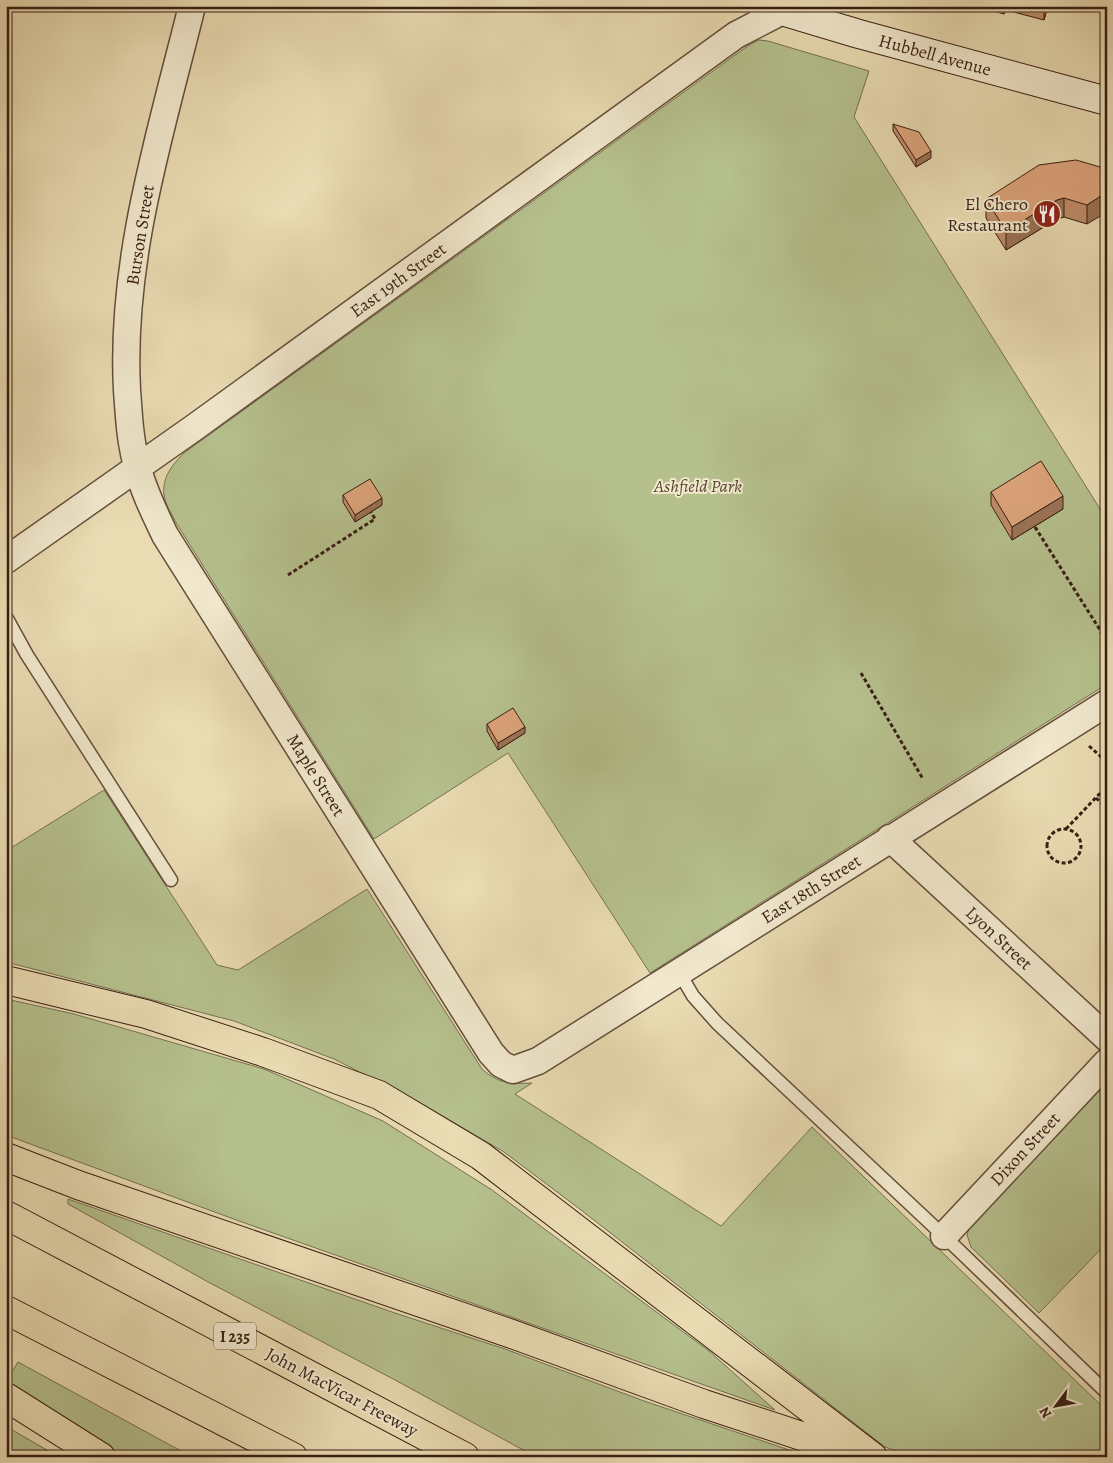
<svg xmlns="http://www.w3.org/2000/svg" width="1113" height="1463" font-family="Alegreya,serif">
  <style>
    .green { fill: #b5c08d; stroke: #767050 }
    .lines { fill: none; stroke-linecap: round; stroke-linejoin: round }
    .lane-casing { stroke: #644e3b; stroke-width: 15 }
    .street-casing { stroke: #644e3b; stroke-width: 29 }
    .secondary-casing { stroke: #381f13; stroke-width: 30 }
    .highway-casing { stroke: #381f13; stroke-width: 30 }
    .path { stroke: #381f13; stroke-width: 3; stroke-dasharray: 4 2.5; stroke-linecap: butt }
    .lane { stroke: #f1e8cd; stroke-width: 12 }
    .street { stroke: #f1e8cd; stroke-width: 26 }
    .secondary { stroke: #f1e8cd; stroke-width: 28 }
    .highway { stroke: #e9dbb2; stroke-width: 28 }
    .wall { fill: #be8d6a; stroke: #381f13 }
    .shaded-wall { fill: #9b7356; stroke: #381f13 }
    .building { fill: #dda47b; stroke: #381f13 }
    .labels { text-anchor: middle; stroke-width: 4; stroke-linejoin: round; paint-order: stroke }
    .shield { fill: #f1e8cd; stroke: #705b4b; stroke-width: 1 }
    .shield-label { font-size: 16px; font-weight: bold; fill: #381f13 }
    .street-label { font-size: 18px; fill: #381f13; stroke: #f1e8cd }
    .poi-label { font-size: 18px; fill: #381f13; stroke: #f1e8cd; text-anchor: end }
    .park-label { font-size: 18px; font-style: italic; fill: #574732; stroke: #f1e8cd }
  </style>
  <rect width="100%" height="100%" fill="#e9dbb2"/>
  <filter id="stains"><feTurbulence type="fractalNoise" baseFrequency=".004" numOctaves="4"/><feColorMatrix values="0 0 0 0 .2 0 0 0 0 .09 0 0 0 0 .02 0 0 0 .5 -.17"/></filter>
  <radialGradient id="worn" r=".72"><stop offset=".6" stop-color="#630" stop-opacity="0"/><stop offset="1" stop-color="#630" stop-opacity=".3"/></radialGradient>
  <path class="green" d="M759 40 768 41 869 71 854 117 1107 520V684L650 973 508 753 374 839 175 521C172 514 165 504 164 495 162 477 172 465 184 453L749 45Z
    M104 790 217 965 238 970 367 889 482 1069C499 1084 510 1084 532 1083L515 1094 721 1226 812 1127 1107 1411V1457H914L885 1447 581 1210 504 1152 419 1102 334 1059 234 1021 6 962V851Z
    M6 999 74 1014 264 1069 383 1121 492 1190 709 1351 775 1410 239 1221 6 1135Z
    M1107 1084V1243L1039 1313 971 1247 967 1235 970 1226 1094 1094Z
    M68 1199 392 1312 505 1349 644 1401 810 1457H536L397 1381 210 1283 68 1204Z
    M18 1362 192 1457H124L6 1382Z
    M6 1427H7L59 1457H6Z"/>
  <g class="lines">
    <g class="lane-casing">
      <path id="lane" d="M6 617 27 655 171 880
        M679 972 693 996 717 1023 944 1236 1107 1393"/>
    </g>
    <g class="street-casing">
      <path id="street" d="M192 6C161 132 120 259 127 390 129 417 130 443 138 469 144 492 155 514 165 535L491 1053 501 1064 513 1070 538 1061 1107 703
        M6 560 195 427 736 35 792 6
        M890 838 1107 1038
        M944 1236 1107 1062"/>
    </g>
    <g class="secondary-casing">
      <path id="secondary" d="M765 6 859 34 1107 101"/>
    </g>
    <g class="highway-casing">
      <path id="highway" d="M6 980 146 1014 263 1052 379 1095 481 1156 873 1457
        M6 1157 78 1185 509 1333 704 1404 859 1455
        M6 1215 465 1457
        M6 1310 293 1457
        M6 1397 101 1457"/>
    </g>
    <path class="path" d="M1035 527 1107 641
      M288 575 375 519 371 512
      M861 673 923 779
      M1089 746 1107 762
      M1096 798 1107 808
      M1047 846a17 17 0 1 1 34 0a17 17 0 1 1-34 0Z
      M1066 829 1107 786"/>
    <use href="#lane" class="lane"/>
    <use href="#street" class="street"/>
    <use href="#secondary" class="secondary"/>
    <use href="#highway" class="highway"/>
  </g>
  <path class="wall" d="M982 6H1048L1044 20 1006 10 1004 14 982 8Z
    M893 124 931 158 916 167 893 131Z
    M1107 169 1087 224 1064 217 1057 219 1006 250 986 218V199Z
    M991 492 1063 509 1012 540 991 505Z
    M343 495 382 505 355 522 343 502Z
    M487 724 525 733 498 750 487 731Z
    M1107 774V804L1104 802V777Z"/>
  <path class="shaded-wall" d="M1004 6H1006V10L1004 14Z
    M1044 6H1048L1044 20Z
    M931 151V158L916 167V160Z
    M1107 192V212L1087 224V205Z
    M1064 198V217L1057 219 1006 250V231L1057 200Z
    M1063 496V509L1012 540V527Z
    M382 498V505L355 522V515Z
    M525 727V733L498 750V743Z"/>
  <path class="building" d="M893 124 919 132 931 151 916 160Z
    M1076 160 1107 169V192L1087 205 1064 198 1057 200 1006 231 986 199 1039 165Z
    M1041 461 1063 496 1012 527 991 492Z
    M370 479 382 498 355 515 343 495Z
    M513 708 525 727 498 743 487 724Z"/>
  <defs>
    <g id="restaurant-disc" transform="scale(1.4375)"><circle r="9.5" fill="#8f2418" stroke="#f1e8cd"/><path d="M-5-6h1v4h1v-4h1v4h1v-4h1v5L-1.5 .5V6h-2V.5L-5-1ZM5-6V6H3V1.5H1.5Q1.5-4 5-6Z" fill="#fff"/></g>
  </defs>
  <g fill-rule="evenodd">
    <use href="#restaurant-disc" x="1047" y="214"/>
  </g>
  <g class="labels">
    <rect class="shield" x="214" y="1322.5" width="42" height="27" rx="4"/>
    <g class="shield-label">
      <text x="235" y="1342">I 235</text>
    </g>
    <g class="street-label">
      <text transform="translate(935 55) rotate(15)" y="6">Hubbell Avenue</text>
      <text transform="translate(140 235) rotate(-81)" y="6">Burson Street</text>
      <text transform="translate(398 280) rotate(-36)" y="6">East 19th Street</text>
      <text transform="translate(316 775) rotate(58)" y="6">Maple Street</text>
      <text transform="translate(811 889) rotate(-32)" y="6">East 18th Street</text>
      <text transform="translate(999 938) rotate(43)" y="6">Lyon Street</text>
      <text transform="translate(1025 1149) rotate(-47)" y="6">Dixon Street</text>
      <text transform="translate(342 1392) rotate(28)" y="6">John MacVicar Freeway</text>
    </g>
    <g class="poi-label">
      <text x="1028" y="210">El Chero<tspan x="1028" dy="21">Restaurant</tspan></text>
    </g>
    <g class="park-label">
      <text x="698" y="492">Ashfield Park</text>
    </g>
  </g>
  <rect width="1113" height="1463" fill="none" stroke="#e9dbb2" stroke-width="25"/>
  <rect x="8" y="8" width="1098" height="1448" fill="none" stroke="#381f13" stroke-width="2.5"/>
  <rect x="12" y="12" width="1088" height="1438" fill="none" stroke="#381f13"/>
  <g transform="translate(1056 1406) rotate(238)" stroke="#f1e8cd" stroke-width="4" paint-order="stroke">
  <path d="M0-4L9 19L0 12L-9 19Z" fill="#381f13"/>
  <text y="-8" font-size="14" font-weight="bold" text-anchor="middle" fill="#381f13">N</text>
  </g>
  <rect width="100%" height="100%" filter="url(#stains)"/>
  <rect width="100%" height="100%" fill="url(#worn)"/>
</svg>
